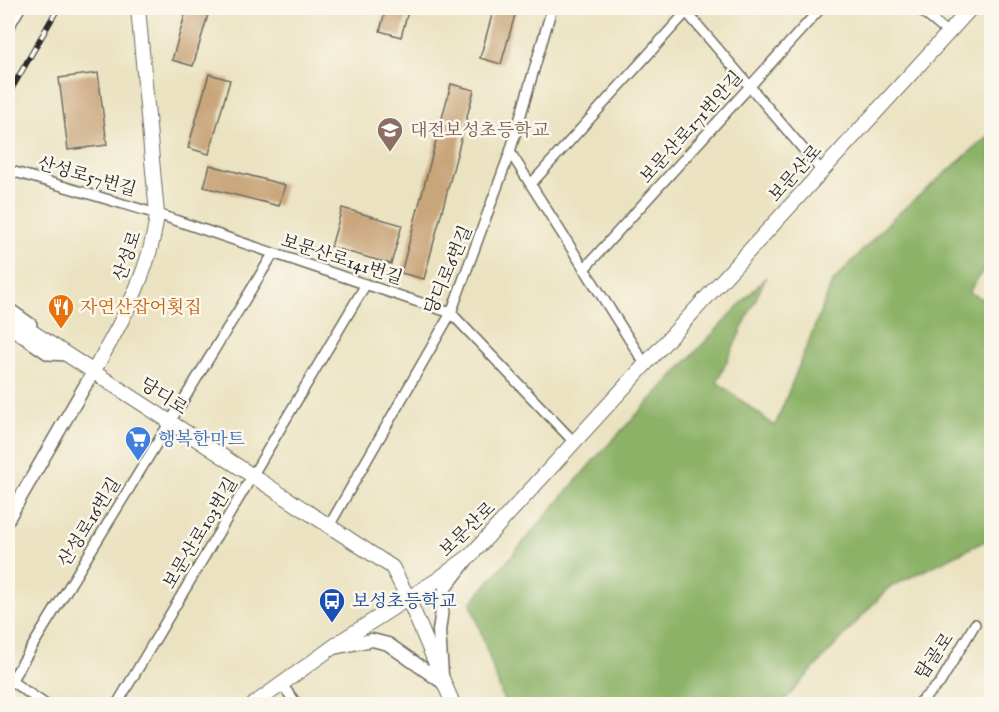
<svg xmlns="http://www.w3.org/2000/svg" width="999" height="712" font-family="'IM FELL English','Noto Serif KR',serif">
  <style>
    .forest { fill: #8cb268; stroke: #5c6e4a; stroke-width: 1.5 }
    .building { fill: #c9a57a }
    .lines { fill: none; stroke-linecap: round; stroke-linejoin: round }
    .minor-casing { stroke: #6e6b5f; stroke-width: 12 }
    .tertiary-casing { stroke: #6e6b5f; stroke-width: 15 }
    .secondary-casing { stroke: #6e6b5f; stroke-width: 16 }
    .minor { stroke: #fff; stroke-width: 9 }
    .tertiary { stroke: #fff; stroke-width: 12 }
    .secondary { stroke: #fff; stroke-width: 14 }
    .rail-casing { stroke: #2b2b2b; stroke-width: 6 }
    .rail { stroke: #fbf7ec; stroke-width: 4; stroke-dasharray: 11; stroke-linecap: butt }
    .labels { text-anchor: middle; stroke-width: 5; stroke-linejoin: round; paint-order: stroke }
    .street-label { font-size: 18px; fill: #2b2b2b; stroke: #fbf7ec }
    .education-label { font-size: 18px; fill: #785e54; stroke: #fbf7ec; text-anchor: start }
    .food-label { font-size: 18px; fill: #c56008; stroke: #fbf7ec; text-anchor: start }
    .shop-label { font-size: 18px; fill: #366cbe; stroke: #fbf7ec; text-anchor: start }
    .transit-label { font-size: 18px; fill: #164399; stroke: #fbf7ec; text-anchor: start }
  </style>
  <rect width="100%" height="100%" fill="#fbf7ec"/>
  <filter id="ink" filterUnits="userSpaceOnUse"><feTurbulence type="fractalNoise" baseFrequency=".0167" numOctaves="2"/><feDisplacementMap in="SourceGraphic" scale="12" xChannelSelector="R" yChannelSelector="G"/><feConvolveMatrix kernelMatrix="1 2 1 2 8 2 1 2 1" color-interpolation-filters="sRGB"/></filter>
  <filter id="wash" filterUnits="userSpaceOnUse"><feTurbulence type="fractalNoise" baseFrequency=".008" numOctaves="4" result="noise"/><feDisplacementMap in="SourceGraphic" scale="24" xChannelSelector="R" yChannelSelector="G"/><feGaussianBlur stdDeviation="1.35" result="paint"/><feColorMatrix in="noise" values="0 0 0 0 0 0 0 0 0 0 0 0 0 0 0 0 0 1.4 0 .05"/><feComposite in="paint" operator="in"/></filter>
  <g filter="url(#wash)">
    <rect width="100%" height="100%" fill="#eae2c0"/>
    <path class="forest" d="M991 134V258L969 292 991 304V538L888 588 781 704H505L471 603 594 460 766 277 717 382 775 426 832 283 892 219Z"/>
    <g id="blocks">
      <path class="building" d="M187 8H210L193 66 172 60Z
        M386 8H409L401 37 380 31Z
        M494 8H517L501 64 480 58Z
        M98 73 107 145 68 150 59 78Z
        M209 74 230 80 209 154 188 148Z
        M451 84 474 90 424 279 401 273Z
        M210 165 285 185 279 206 204 187Z
        M342 208 402 225 391 264 331 247Z"/>
    </g>
  </g>
  <g filter="url(#ink)">
    <use href="#blocks" fill-opacity="0" stroke="#6e6b5f" stroke-width="1.5"/>
    <g class="lines">
      <g class="minor-casing">
        <path id="minor" d="M683 8 821 170
          M918 8 947 32
          M8 29 20 8
          M510 152 645 364
          M8 170 157 214 451 313 574 442
          M531 184 690 8
          M584 269 821 8
          M8 307 32 324
          M8 328 48 355 69 356
          M329 526 451 313 510 152 552 8
          M8 679 45 704
          M282 685 297 704
          M8 686 273 254
          M117 704 366 284
          M918 704 940 683 975 624"/>
      </g>
      <g class="tertiary-casing">
        <path id="tertiary" d="M8 519 93 372
          M333 648 372 640 388 644 442 682
          M442 675 439 631 445 588 466 561"/>
      </g>
      <g class="secondary-casing">
        <path id="secondary" d="M8 316 392 567 408 598 453 704
          M93 372C121 324 151 270 157 214L138 8
          M254 704 344 639 437 580 471 555 971 8"/>
      </g>
      <use href="#minor" class="minor"/>
      <use href="#tertiary" class="tertiary"/>
      <use href="#secondary" class="secondary"/>
      <g class="rail-casing">
        <path id="rail" d="M8 95 58 8"/>
      </g>
      <use href="#rail" class="rail"/>
    </g>
  </g>
  <defs>
    <g id="school-pin" transform="scale(1.35)"><path d="M0 17L-7.5 6A9.5 9.5 0 1 1 7.5 6Z" fill="#8d6e63" stroke="#fbf7ec"/><path d="M0-5L7-2L0 1L-7-2ZM-4 1L0 2.5L4 1V4Q0 6-4 4Z" fill="#fff"/></g>
    <g id="restaurant-pin" transform="scale(1.35)"><path d="M0 17L-7.5 6A9.5 9.5 0 1 1 7.5 6Z" fill="#e8710a" stroke="#fbf7ec"/><path d="M-5-6h1v4h1v-4h1v4h1v-4h1v5L-1.5 .5V6h-2V.5L-5-1ZM5-6V6H3V1.5H1.5Q1.5-4 5-6Z" fill="#fff"/></g>
    <g id="supermarket-pin" transform="scale(1.35)"><path d="M0 17L-7.5 6A9.5 9.5 0 1 1 7.5 6Z" fill="#3f7fe0" stroke="#fbf7ec"/><path d="M-6-5.5h2.5l.6 2H6L4.5 2H-2.5L-4.4-4H-6ZM-1.5 3.2a1.3 1.3 0 1 0 .1 0ZM3 3.2a1.3 1.3 0 1 0 .1 0Z" fill="#fff"/></g>
    <g id="bus-pin" transform="scale(1.35)"><path d="M0 17L-7.5 6A9.5 9.5 0 1 1 7.5 6Z" fill="#1a4fb4" stroke="#fbf7ec"/><path d="M-5-6H5V4H4V6H2V4H-2V6H-4V4H-5ZM-3.5-4V0h7V-4ZM-3.5 1.2v1.5H-2V1.2ZM2 1.2v1.5H3.5V1.2Z" fill="#fff"/></g>
  </defs>
  <g fill-rule="evenodd">
    <use href="#school-pin" x="390" y="130"/>
    <use href="#restaurant-pin" x="61" y="307"/>
    <use href="#supermarket-pin" x="138" y="439"/>
    <use href="#bus-pin" x="332" y="601"/>
  </g>
  <g class="labels">
    <g class="street-label">
      <text transform="translate(691 127) rotate(-48)" y="6">보문산로171번안길</text>
      <text transform="translate(795 173) rotate(-48)" y="6">보문산로</text>
      <text transform="translate(87 176) rotate(16)" y="6">산성로57번길</text>
      <text transform="translate(127 256) rotate(-71)" y="6">산성로</text>
      <text transform="translate(342 259) rotate(18)" y="6">보문산로141번길</text>
      <text transform="translate(448 270) rotate(-67)" y="6">당디로6번길</text>
      <text transform="translate(164 396) rotate(33)" y="6">당디로</text>
      <text transform="translate(89 522) rotate(-58)" y="6">산성로16번길</text>
      <text transform="translate(467 529) rotate(-44)" y="6">보문산로</text>
      <text transform="translate(200 533) rotate(-59)" y="6">보문산로103번길</text>
      <text transform="translate(934 656) rotate(-55)" y="6">탑골로</text>
    </g>
    <g class="education-label">
      <text x="410" y="136">대전보성초등학교</text>
    </g>
    <g class="food-label">
      <text x="80" y="313">자연산잡어횟집</text>
    </g>
    <g class="shop-label">
      <text x="158" y="445">행복한마트</text>
    </g>
    <g class="transit-label">
      <text x="352" y="607">보성초등학교</text>
    </g>
  </g>
  <rect width="999" height="712" fill="none" stroke="#fbf7ec" stroke-width="30"/>
</svg>
